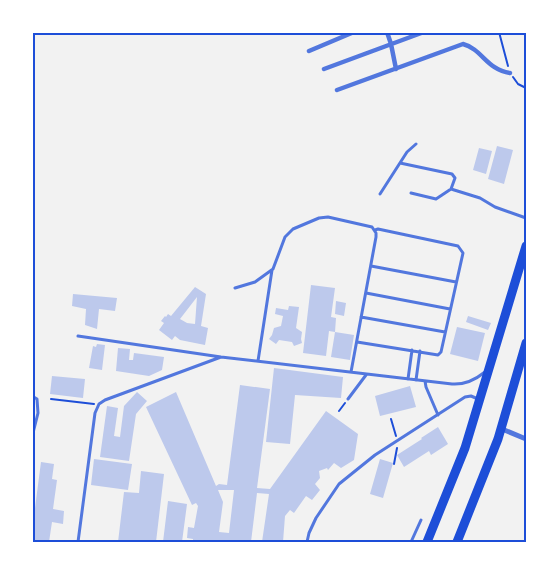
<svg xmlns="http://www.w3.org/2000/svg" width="559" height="575" font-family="Ubuntu,sans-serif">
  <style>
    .building { fill: #bdc9ec; fill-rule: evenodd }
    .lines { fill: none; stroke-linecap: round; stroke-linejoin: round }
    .path { stroke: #1d4ed8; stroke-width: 2 }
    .service { stroke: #5277de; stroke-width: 3 }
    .pedestrian { stroke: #5277de; stroke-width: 4.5 }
    .minor { stroke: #5277de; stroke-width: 5 }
    .primary { stroke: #1d4ed8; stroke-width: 9 }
    .neatline { fill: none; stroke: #1d4ed8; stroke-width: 2 }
  </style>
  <rect width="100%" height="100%" fill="#f2f2f2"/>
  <path class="building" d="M497 146 513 150 504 184 488 179Z
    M479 148 492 151 486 174 473 170Z
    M311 285 335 288 331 317 336 318 335 332 329 331 326 356 303 353Z
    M195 287 206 294 201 326 208 328 205 345 180 340 175 336 172 340 159 330 164 323 161 321 165 316 166 317 168 314 171 316ZM197 297 195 324 187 323 180 319Z
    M73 294 117 298 115 311 99 309 97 329 85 325 86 309 72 306Z
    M336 301 346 303 344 316 335 314Z
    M289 306 299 307 296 328 302 332 301 339 302 343 294 346 292 342 279 340 276 344 269 339 272 335 274 328 281 326 283 316 275 314 276 308 288 310Z
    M468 316 491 323 488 330 466 322Z
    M457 327 485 333 478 361 450 354Z
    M335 332 354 335 350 360 331 357Z
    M97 344 105 345 102 370 89 368 93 346 96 347Z
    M118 348 130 349 129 360H133L134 353 164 357 162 370 149 376 116 371Z
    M274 368 343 377 341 398 295 395 290 444 266 442Z
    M52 376 85 379 83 398 50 394Z
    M240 385 270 389 257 488 270 489 326 411 358 434 354 460 341 468 334 463 328 470 327 468 319 471 320 478 315 484 320 490 312 500 306 496 294 513 290 510 285 516 283 542H262L269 494 257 493 251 542H193V539L187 538 188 527 194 528 198 506 196 503 192 505 146 407 176 392 216 486 219 484 227 485ZM218 490H234L229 533 219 532 223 502Z
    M410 386 416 407 380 416 375 396Z
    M137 392 147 401 136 414 129 461 100 457 107 406 118 408 114 436 120 437 124 406Z
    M438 427 448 444 431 455 429 451 404 467 397 455 422 439 421 438Z
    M94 459 132 464 128 490 91 485Z
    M380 459 393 463 383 498 370 494Z
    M41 462 54 464 52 479 57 480 53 509 64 511 63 524 52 522 49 542H32V531Z
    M141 471 164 474 156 542H118L124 492 139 493Z
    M168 501 187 504 182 542H163Z"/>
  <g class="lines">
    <path class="path" d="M499 32 508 66
      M513 77 518 84 526 88
      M51 399 94 404
      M339 411 345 403
      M391 419 396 436
      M394 464 397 448"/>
    <path class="service" d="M400 163 452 174 455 178 451 189 436 199 411 193
      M451 189 480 198 495 207 526 218
      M380 194 407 152 416 144
      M371 266 456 282
      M235 288 255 282 273 269 285 237 293 229 319 218 328 217 372 227 376 233V237L351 372
      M366 293 450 309
      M361 317 445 332
      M78 336 221 357 452 384C465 385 475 380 485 372
      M357 342 438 355 441 352 463 253 458 246 378 229 375 230
      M258 361 272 270
      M408 379 412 350
      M416 380 420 351
      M425 381 426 387 438 415
      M32 396 37 399 38 413 32 437
      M348 399 366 375
      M78 542 95 413 99 404 105 400 221 357
      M307 542 309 533 316 518 339 484 375 455 465 397 471 396 478 399
      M411 542 421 520"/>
    <path class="pedestrian" d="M387 32 391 44 396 69
      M309 51 354 32
      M324 69 424 32
      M337 90 463 44C482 49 487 70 510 73"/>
    <path class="minor" d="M502 429 526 439"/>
    <path class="primary" d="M427 542 465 448 526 246
      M457 542 498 439 526 343"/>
  </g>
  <rect width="559" height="575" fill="none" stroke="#ffffff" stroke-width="68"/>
  <rect x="34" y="34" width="491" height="507" class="neatline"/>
</svg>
